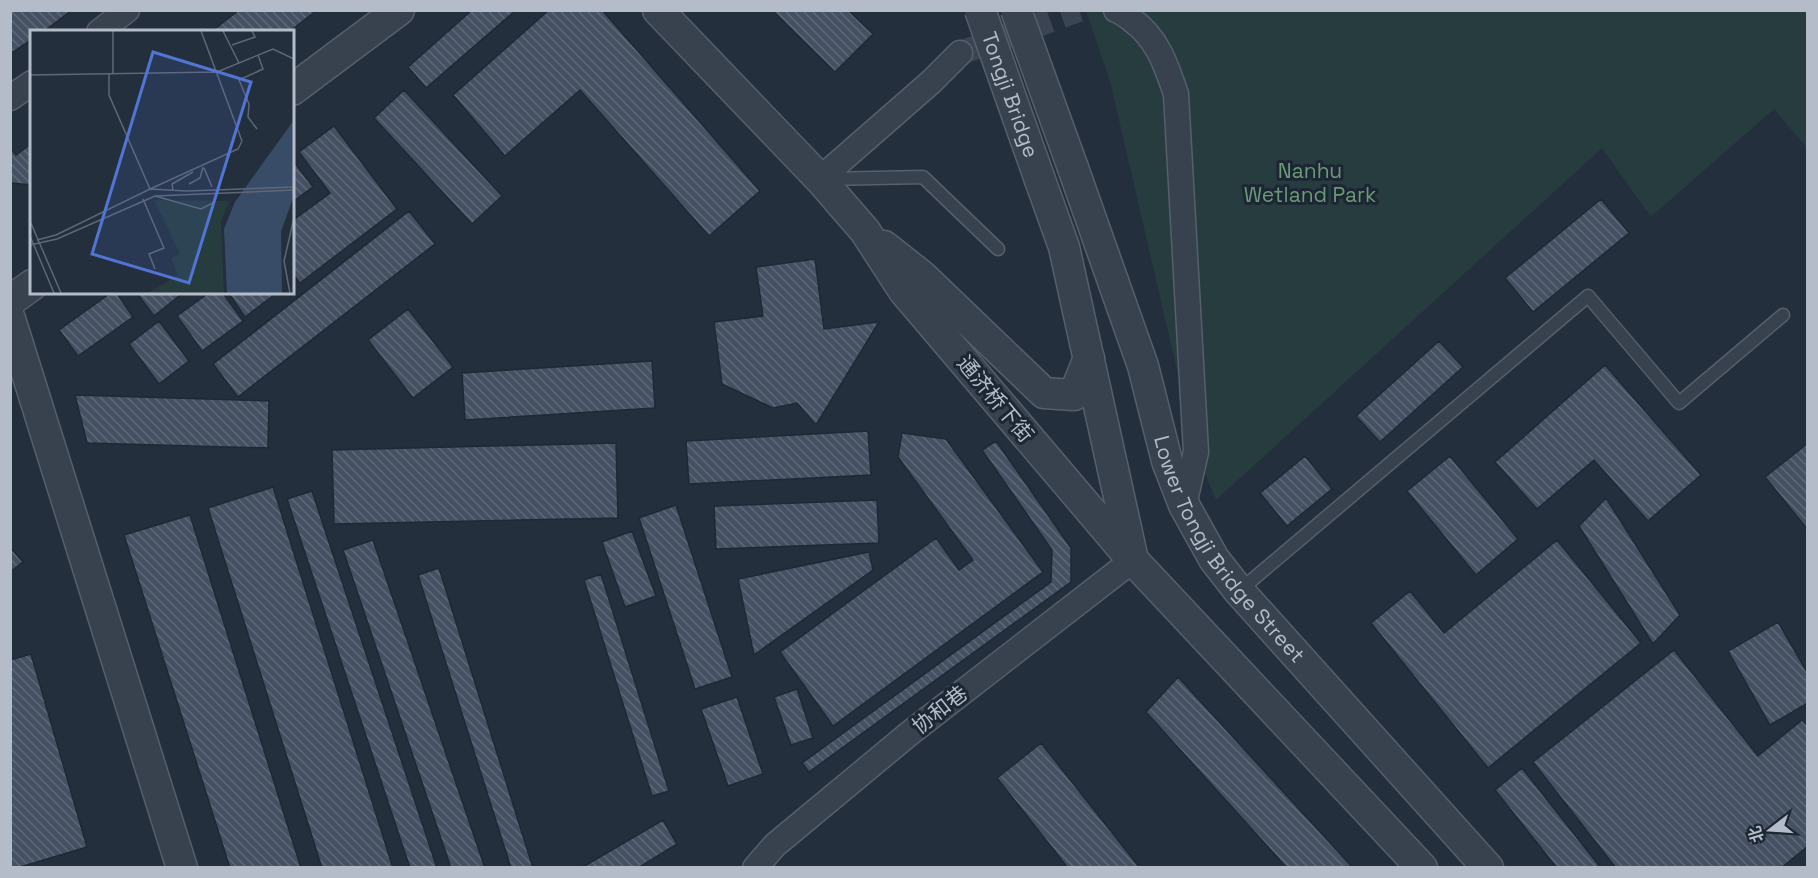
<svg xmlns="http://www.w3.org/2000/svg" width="1818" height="878" font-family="'Space Grotesk','Noto Sans SC',sans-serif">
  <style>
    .green { fill: #263c3f }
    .building { fill: url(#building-back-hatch); stroke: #1f2835; stroke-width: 1.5 }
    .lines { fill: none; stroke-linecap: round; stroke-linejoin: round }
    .minor-tunnel { stroke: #3a4453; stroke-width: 24; stroke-dasharray: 24 12; stroke-linecap: butt }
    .service-casing { stroke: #565f6c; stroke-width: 15 }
    .minor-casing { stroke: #565f6c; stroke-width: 27 }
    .tertiary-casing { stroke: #565f6c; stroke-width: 33 }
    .service { stroke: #38414e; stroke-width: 12 }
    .minor { stroke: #38414e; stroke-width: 24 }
    .tertiary { stroke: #38414e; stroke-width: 30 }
    .tertiary-bridge-casing { stroke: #565f6c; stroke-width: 33; stroke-linecap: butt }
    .tertiary-bridge { stroke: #38414e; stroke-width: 30 }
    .labels { text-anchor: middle; stroke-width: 6; stroke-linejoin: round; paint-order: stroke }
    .street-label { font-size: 21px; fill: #b4bcc9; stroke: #1d2633 }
    .park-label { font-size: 21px; fill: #6b9a76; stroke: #1d2633 }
    .inset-road { fill: none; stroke: #5e6776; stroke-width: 1.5 }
    .view { fill: #5274d3; fill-opacity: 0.15; stroke: #5274d3; stroke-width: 3 }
    .inset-edge { fill: none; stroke: #b4bcc9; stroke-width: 3 }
  </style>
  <defs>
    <pattern id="building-back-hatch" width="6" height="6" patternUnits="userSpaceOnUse" patternTransform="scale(1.5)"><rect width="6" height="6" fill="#455162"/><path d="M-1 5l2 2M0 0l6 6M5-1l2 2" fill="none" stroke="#5d6877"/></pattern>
  </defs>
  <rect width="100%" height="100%" fill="#242f3e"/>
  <path class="green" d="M1086 11H1807V148L1774 109 1651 217 1602 148 1216 500 1196 452 1110 81Z"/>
  <path class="building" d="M10 10H72L43 32H32V39L10 54Z
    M239 10H317L289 32H211Z
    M472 10H516L426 88 408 67Z
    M549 10H602L760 191 709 236 580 90 505 156 453 95Z
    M772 10H848L873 34 835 72Z
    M404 90 502 196 472 224 374 118Z
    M334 126 397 209 300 283 292 273V221L330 193 299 152Z
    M32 143V185L10 183V148L16 155Z
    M292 159 313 187 292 202Z
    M1601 199 1629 233 1533 312 1505 278Z
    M409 211 435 244 238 397 213 364Z
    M815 259 824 329 879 322 816 425 797 403 773 408 722 384 714 322 763 316 756 267Z
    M112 292H116L133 317 78 356 59 330Z
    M136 292H184L154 316Z
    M210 292H222L243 321 202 351 177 316Z
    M228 292H278L245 317Z
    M408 309 453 367 413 398 368 340Z
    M159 321 189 361 159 384 129 344Z
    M1439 341 1463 367 1380 442 1356 416Z
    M652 361 655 408 465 420 462 373Z
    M1605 365 1701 475 1648 521 1594 460 1537 509 1495 462Z
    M75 395 269 401 268 448 87 443Z
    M868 431 871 475 689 484 686 441Z
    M902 433 946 439 1043 572 833 726 780 652 936 538 959 570 973 560 898 457Z
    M996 441 1071 548V582L809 772 802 763 1051 582 1052 550 982 450Z
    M616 443 618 518 334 524 332 450Z
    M1808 443V530L1765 477Z
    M1305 456 1332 489 1287 526 1260 493Z
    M1450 456 1518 539 1476 575 1407 491Z
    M273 487 393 868H322L208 508Z
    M312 491 437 868H410L287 499Z
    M1606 498 1680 615 1653 644 1579 526Z
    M877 500 879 543 716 549 714 506Z
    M676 505 732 677 695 689 639 518Z
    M190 515 301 868H230L124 535Z
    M632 531 656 596 625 607 602 542Z
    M373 540 485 868H451L343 550Z
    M1557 540 1641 643 1488 768 1371 623 1410 591 1444 633Z
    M10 547 23 562 10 572Z
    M869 552 873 570 754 655 738 579Z
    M439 568 533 868H511L418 575Z
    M601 574 669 791 652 796 584 580Z
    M1778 622 1808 674V703L1770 725 1728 651Z
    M1674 650 1758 756 1802 720 1808 726V846L1781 868H1616L1533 762Z
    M31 654 87 847 17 868H10V660Z
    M1178 677 1353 868H1287L1146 712Z
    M797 689 813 738 791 745 774 697Z
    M737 697 763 774 728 786 701 709Z
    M1041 743 1140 868H1068L997 778Z
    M1522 768 1601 868H1557L1495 790Z
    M663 820 677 844 638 868H581Z"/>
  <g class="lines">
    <path class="minor-tunnel" d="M960 53 1079 10"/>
    <g class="service-casing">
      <path id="service" d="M824 179 923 177 998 249
        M1239 591 1588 296 1679 403 1783 315"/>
    </g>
    <g class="minor-casing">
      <path id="minor" d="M1116 10C1122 12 1127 16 1132 20 1158 39 1166 65 1176 94L1196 452 1184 505
        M99 32 127 10
        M10 98 32 83
        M820 179 931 82 960 53
        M755 868 775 845 910 733 1133 560"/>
    </g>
    <g class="tertiary-casing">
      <g id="tertiary">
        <path d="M658 10 820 179 865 231 904 291 1130 557"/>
        <path d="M292 90 399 10"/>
        <path id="s1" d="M1073 168 1143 366 1167 461 1184 505 1214 559 1239 591 1488 868"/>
        <path d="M1040 180 1064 247 1133 560 1422 868"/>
        <path d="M884 246 922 276 1044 393 1074 395 1089 358"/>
        <path d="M10 301 32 285"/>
        <path d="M10 319 182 868"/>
      </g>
    </g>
    <use href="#service" class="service"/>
    <use href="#minor" class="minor"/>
    <use href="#tertiary" class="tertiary"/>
    <g class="tertiary-bridge-casing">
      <g id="tertiary-bridge">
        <path id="s2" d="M980 10 1040 180"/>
        <path d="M1016 10 1073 168"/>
      </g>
    </g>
    <use href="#tertiary-bridge" class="tertiary-bridge"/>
  </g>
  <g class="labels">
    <g class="street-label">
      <text dy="7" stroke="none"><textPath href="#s2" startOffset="90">Tongji Bridge</textPath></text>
      <text transform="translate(995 399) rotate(50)" y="7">通济桥下街</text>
      <text dy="7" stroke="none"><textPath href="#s1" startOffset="416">Lower Tongji Bridge Street</textPath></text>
      <text transform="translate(940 710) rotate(-38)" y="7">协和巷</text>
    </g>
    <g class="park-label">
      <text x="1310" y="178">Nanhu<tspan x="1310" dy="24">Wetland Park</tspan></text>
    </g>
  </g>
  <g transform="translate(30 30)">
    <rect width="264" height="264" fill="#242f3e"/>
    <path d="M124 170 200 171 191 190 194 263H118L148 245 141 228 150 224Z" fill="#263c3f"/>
    <path d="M264 90V165L251 202 252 263H197L194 199 205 172Z" fill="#394c67"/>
    <path class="inset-road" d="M83 1V43M171 1 212 111M193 1 209 33M202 15 225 7 222 1M79 43V65L120 159 208 119 212 111M0 45 187 42 243 19 264 29M227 99 218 87 219 74 209 50 233 39 228 25M174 138 182 157M159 154 170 148 173 137M143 160 142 154 163 142M125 166 171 179 183 173M113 169 134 218 119 224 125 239M0 191 31 263M0 206 24 263M7 210 26 205 120 159 157 161 264 157M0 215 27 209 125 166 264 160M260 263 254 231 264 188"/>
    <path class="view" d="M123 22 221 52 159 253 62 224Z"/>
    <rect width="264" height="264" class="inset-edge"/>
  </g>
  <rect width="1818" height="878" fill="none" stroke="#b4bcc9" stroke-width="24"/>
  <g transform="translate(1770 830) rotate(253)" stroke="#1d2633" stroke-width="4.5" paint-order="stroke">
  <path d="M0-4.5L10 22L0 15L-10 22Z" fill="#b4bcc9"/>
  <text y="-9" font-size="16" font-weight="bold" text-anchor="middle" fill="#b4bcc9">北</text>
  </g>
</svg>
